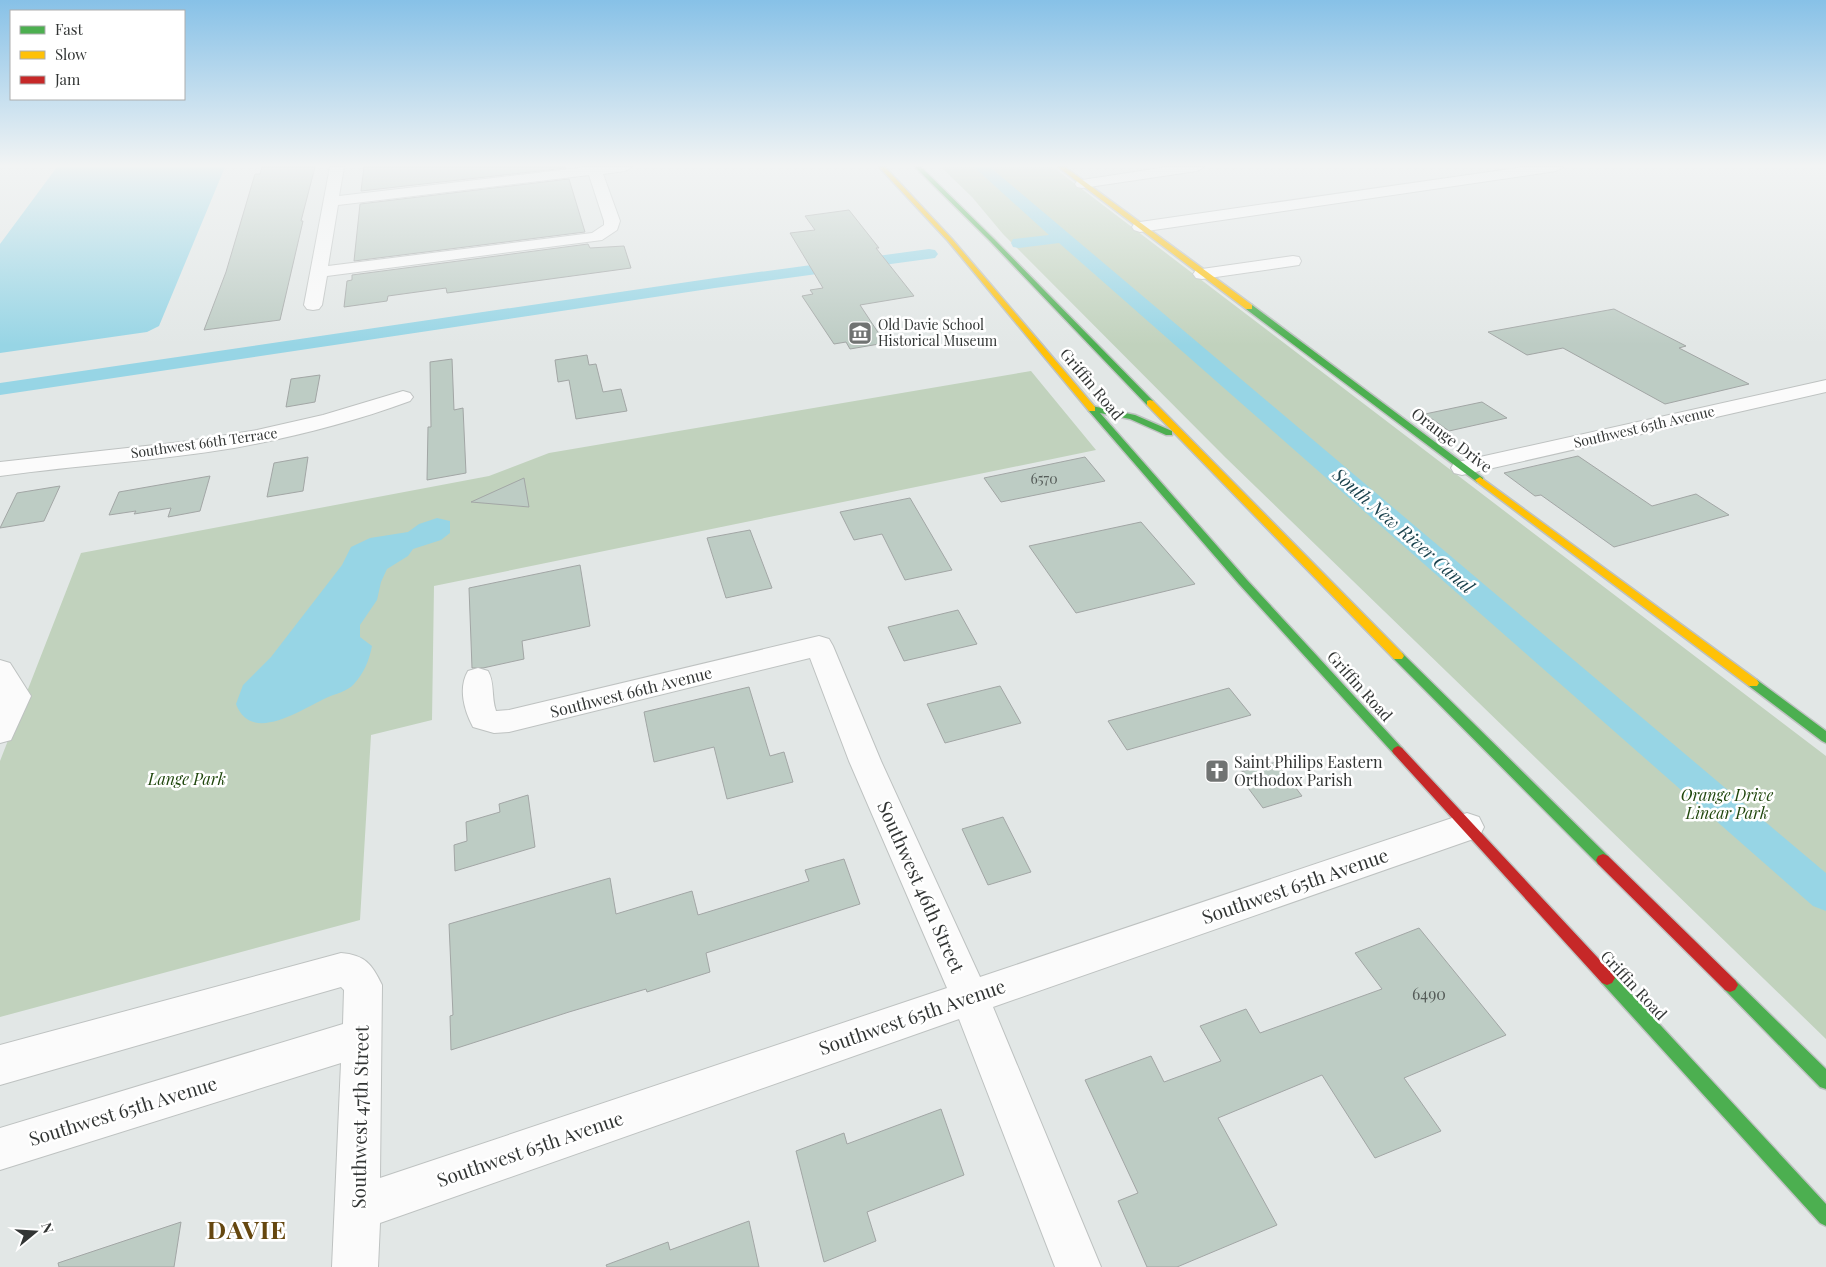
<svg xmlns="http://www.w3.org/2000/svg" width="1826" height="1267" font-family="'Playfair Display',serif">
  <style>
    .green { fill: #c1d2bd }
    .water { fill: #97d5e5 }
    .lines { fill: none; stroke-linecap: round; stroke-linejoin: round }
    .canal { fill: #97d5e5; fill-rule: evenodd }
    .building { fill: #bdccc4; stroke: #a2a6a5 }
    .street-casing { stroke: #bec2c1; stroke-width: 2 }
    .fast-casing { stroke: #bec2c1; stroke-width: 3 }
    .slow-casing { stroke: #bec2c1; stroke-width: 3 }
    .jam-casing { stroke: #bec2c1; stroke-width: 3 }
    .street { fill: #fbfbfb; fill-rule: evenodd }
    .fast { fill: #4caf50; fill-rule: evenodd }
    .slow { fill: #ffc107; fill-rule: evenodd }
    .jam { fill: #c62828; fill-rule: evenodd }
    .labels { text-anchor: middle; stroke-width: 5; stroke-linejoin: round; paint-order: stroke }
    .far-poi-label { font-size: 14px; fill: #323534; stroke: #fff; text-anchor: start }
    .far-street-label { font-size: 14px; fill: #323534; stroke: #fff }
    .number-label { font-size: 14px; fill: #555b58 }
    .street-label { font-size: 16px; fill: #323534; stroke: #fff }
    .poi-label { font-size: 16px; fill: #323534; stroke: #fff; text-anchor: start }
    .park-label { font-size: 16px; font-style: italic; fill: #20470d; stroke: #fff }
    .near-number-label { font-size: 16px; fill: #555b58 }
    .water-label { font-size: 18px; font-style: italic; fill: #1b434e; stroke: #fff }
    .near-street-label { font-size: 19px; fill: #323534; stroke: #fff }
    .near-district-label { font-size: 25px; font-weight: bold; letter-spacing: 1px; fill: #65470f; stroke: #fff }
  </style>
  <rect width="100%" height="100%" fill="#e2e7e6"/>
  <path class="green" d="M941 167H1053L1826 756V1039L1226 458 1003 234 972 197Z
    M1031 371 1096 450 434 586 432 720 371 735 360 920 0 1017V761L81 553 489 476 549 453Z"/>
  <path class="water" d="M57 167H225L159 326 147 332 0 353V244Z
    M437 518 450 521V533L441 540 413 549 408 556 387 569 381 582 377 600 360 625V637L372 646C369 661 364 673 354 684 348 691 335 694 326 698 302 709 251 745 236 704L243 685 271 657 342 565 351 547 370 538 408 532 419 524Z"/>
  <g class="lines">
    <path class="canal" d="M974 167H990L1826 873V911L1813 906 1059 243 1019 248 1013 247 1011 243 1013 239 1049 235Z
      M929 249 935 250 938 254 935 258 715 288 0 395V383L715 278Z"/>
  </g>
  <path class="building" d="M262 167H315L301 221H303L280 320 204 330 226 272 255 174H260Z
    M364 167H566V168L361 191Z
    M569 179 585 232 354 261 360 204Z
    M849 210 879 248H876L914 296 860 305 885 343 850 349 846 342 834 344 802 296 813 294 810 290 823 288 790 233 815 230 805 216Z
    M588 244 590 248 624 246 631 268 447 293 446 288 388 296 387 301 344 307 347 281 352 280V275Z
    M1614 309 1686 346 1679 348 1749 384 1665 404 1563 348 1527 355 1488 332Z
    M587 355 589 365 596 364 603 392 621 389 627 411 576 419 569 380 558 382 555 360Z
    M452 359 454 410 463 408 466 473 427 480 428 427H431L430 362Z
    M320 375 315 402 286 407 291 379Z
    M1482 402 1507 418 1449 431 1425 414Z
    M1578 456 1652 506 1696 494 1729 515 1614 547 1541 495 1535 496 1504 473Z
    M308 457 303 491 267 497 274 463Z
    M1085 457 1105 481 1001 502 984 478Z
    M210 476 200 511 168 517 171 508 134 514 136 511 109 515 119 492Z
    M524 478 529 507 471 502Z
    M60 486 44 521 0 528 17 493Z
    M910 498 952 570 905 580 882 534 854 540 840 512Z
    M1141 522 1195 584 1076 613 1029 546Z
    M750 530 772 588 726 598 707 538Z
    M580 565 590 626 522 641 524 659 483 668H472L469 588Z
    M958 610 977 644 904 661 888 627Z
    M1000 686 1021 723 945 743 927 704Z
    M749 687 770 756 784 752 793 782 727 799 714 747 654 762 644 712Z
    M1229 688 1251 715 1127 750 1108 721Z
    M1276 762 1302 796 1263 808 1237 773Z
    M528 795 535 847 455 871 454 845 467 841 466 822 500 812 499 804Z
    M1003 817 1031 872 988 885 962 829Z
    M844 859 860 904 706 953 710 972 647 992 646 989 569 1012 451 1050 450 1016 453 1015 449 924 610 878 616 914 692 891 698 915 809 881 805 870Z
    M1419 928 1506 1035 1404 1078 1441 1131 1375 1158 1322 1075 1218 1118 1277 1225 1177 1267H1147L1118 1201 1138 1193 1085 1080 1151 1056 1164 1082 1221 1061 1200 1026 1246 1009 1260 1033 1382 989 1355 953Z
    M941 1109 964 1175 867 1212 876 1241 824 1262 796 1151 844 1133 847 1144Z
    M749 1221 759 1267H607L606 1265 668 1242 670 1250Z
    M181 1222 174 1267H59L58 1263Z"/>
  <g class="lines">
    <g class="street-casing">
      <path id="street" d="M330 167H344L339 196 587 167H632L625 171 603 174 620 221 617 230 602 240 327 276 322 305 319 309 313 310 307 309 304 305ZM589 175 604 221V225L592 233 328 266 338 205Z
        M1167 167H1204L1197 171 1082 188 1077 187 1075 184 1077 181 1082 180Z
        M1524 167H1563L1556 171 1140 232 1134 230 1132 227 1134 224 1140 222Z
        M1293 256 1299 257 1301 261 1299 265 1202 279 1196 278 1193 274 1196 270 1202 269Z
        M1826 380V392L1462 475 1454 473 1451 468 1454 463 1462 461Z
        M403 391 410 393 413 397 410 401C353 422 294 437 234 448 157 461 78 465 0 476V462L182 442 257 430 323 415Z
        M819 636 829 639 833 646 881 761 980 977 1467 813 1479 817 1484 827 1479 837 993 1007 1101 1267H1055L959 1019 380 1223 378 1267H332L341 1063 0 1170V1128L343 1024 344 990 341 987 0 1085V1045L341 953C365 955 372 964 382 985L380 1178 947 988 849 761 810 658 509 732 494 733 473 727C464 710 458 688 468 671L478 668 488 671C495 683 491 697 496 711L509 710Z
        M0 660 10 663 31 696 11 740 0 743Z"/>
    </g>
    <g class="fast-casing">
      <path id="fast" d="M915 167H921L994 239 1153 401V405H1147L990 241Z
        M1246 305H1252L1483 478V482H1477L1246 309Z
        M1092 406 1135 415 1172 431V435H1166L1130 419 1100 413 1247 580 1402 748 1404 751 1402 754 1398 756 1394 754 1239 584 1089 411 1088 409Z
        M1398 652 1402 653 1608 856 1610 860 1608 864 1603 866 1598 864 1394 659 1392 656Z
        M1753 679 1757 680 1826 731V743L1822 741 1749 686 1747 683 1749 680Z
        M1607 971 1612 973 1826 1204V1226L1820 1223 1602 983 1599 978 1602 973Z
        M1730 978 1735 980 1826 1069V1089L1820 1087 1725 990 1722 985 1725 980Z"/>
    </g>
    <g class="slow-casing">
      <path id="slow" d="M879 167H885L952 239 1095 407V411H1089L948 241Z
        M1058 167H1065L1252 305V309H1246Z
        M1150 400 1153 401 1402 653 1404 656 1402 659H1394L1147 405V401Z
        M1480 477 1757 680 1759 683 1757 686H1749L1477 482 1475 480Z"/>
    </g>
    <g class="jam-casing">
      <path id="jam" d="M1398 746 1402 748 1612 973 1615 978 1612 983 1607 985 1602 983 1394 754 1392 751 1394 748Z
        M1603 854 1608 856 1735 980 1738 985 1735 990 1730 992 1725 990 1598 864 1596 860 1598 856Z"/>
    </g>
    <use href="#street" class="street"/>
    <use href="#fast" class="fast"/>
    <use href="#slow" class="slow"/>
    <use href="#jam" class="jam"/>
  </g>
  <linearGradient id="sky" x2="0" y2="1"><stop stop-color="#87c1e7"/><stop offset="0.48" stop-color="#f2f4f4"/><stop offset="1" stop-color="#f2f4f4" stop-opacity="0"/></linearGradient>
  <rect width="1826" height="345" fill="url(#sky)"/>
  <defs>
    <g id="museum-square" transform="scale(1.25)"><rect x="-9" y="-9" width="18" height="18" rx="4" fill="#707372" stroke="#fff"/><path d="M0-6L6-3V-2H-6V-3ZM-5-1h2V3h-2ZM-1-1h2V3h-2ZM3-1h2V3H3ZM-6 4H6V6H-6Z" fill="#fff"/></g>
    <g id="church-square" transform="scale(1.25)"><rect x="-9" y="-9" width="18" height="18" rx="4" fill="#707372" stroke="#fff"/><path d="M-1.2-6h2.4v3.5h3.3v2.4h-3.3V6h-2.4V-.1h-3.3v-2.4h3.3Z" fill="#fff"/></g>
  </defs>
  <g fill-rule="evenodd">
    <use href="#museum-square" x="860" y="333"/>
    <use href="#church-square" x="1217" y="771"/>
  </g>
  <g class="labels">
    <g class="far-poi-label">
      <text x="878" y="330">Old Davie School<tspan x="878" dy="16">Historical Museum</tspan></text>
    </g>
    <g class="far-street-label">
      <text transform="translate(1644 427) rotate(-13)" y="5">Southwest 65th Avenue</text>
      <text transform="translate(204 443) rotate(-8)" y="5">Southwest 66th Terrace</text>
    </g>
    <g class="number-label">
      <text x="1044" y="484">6570</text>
    </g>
    <g class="street-label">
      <text transform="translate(1092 384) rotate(50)" y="6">Griffin Road</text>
      <text transform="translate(1452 440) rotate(37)" y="6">Orange Drive</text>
      <text transform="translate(1360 686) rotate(48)" y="6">Griffin Road</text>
      <text transform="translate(631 692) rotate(-14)" y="6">Southwest 66th Avenue</text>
      <text transform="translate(1634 985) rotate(47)" y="6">Griffin Road</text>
    </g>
    <g class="poi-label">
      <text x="1234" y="768">Saint Philips Eastern<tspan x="1234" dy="18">Orthodox Parish</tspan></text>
    </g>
    <g class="park-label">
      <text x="187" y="785">Lange Park</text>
      <text x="1727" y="801">Orange Drive<tspan x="1727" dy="18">Linear Park</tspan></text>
    </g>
    <g class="near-number-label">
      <text x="1429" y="1000">6490</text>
    </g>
    <g class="water-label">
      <text transform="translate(1403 531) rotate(41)" y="6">South New River Canal</text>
    </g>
    <g class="near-street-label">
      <text transform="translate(1295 886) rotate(-19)" y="7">Southwest 65th Avenue</text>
      <text transform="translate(921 887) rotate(66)" y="7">Southwest 46th Street</text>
      <text transform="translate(912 1017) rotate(-19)" y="7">Southwest 65th Avenue</text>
      <text transform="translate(123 1111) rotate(-17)" y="7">Southwest 65th Avenue</text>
      <text transform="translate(360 1117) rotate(-89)" y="7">Southwest 47th Street</text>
      <text transform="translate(530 1149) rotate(-19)" y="7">Southwest 65th Avenue</text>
    </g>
    <g class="near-district-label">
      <text x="247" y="1239">DAVIE</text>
    </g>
  </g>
  <rect x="10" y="10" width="175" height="90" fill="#ffffff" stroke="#adaeae"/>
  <rect x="20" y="26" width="25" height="8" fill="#4caf50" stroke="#adaeae"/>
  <text x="55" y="35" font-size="15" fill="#323534">Fast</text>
  <rect x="20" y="51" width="25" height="8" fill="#ffc107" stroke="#adaeae"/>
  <text x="55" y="60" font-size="15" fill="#323534">Slow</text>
  <rect x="20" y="76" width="25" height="8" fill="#c62828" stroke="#adaeae"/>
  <text x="55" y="85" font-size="15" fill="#323534">Jam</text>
  <g transform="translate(35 1232) rotate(72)" stroke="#ffffff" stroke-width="4" paint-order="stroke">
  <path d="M0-4L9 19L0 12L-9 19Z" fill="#323534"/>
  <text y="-8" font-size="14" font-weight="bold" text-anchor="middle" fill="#323534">N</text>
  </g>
</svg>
